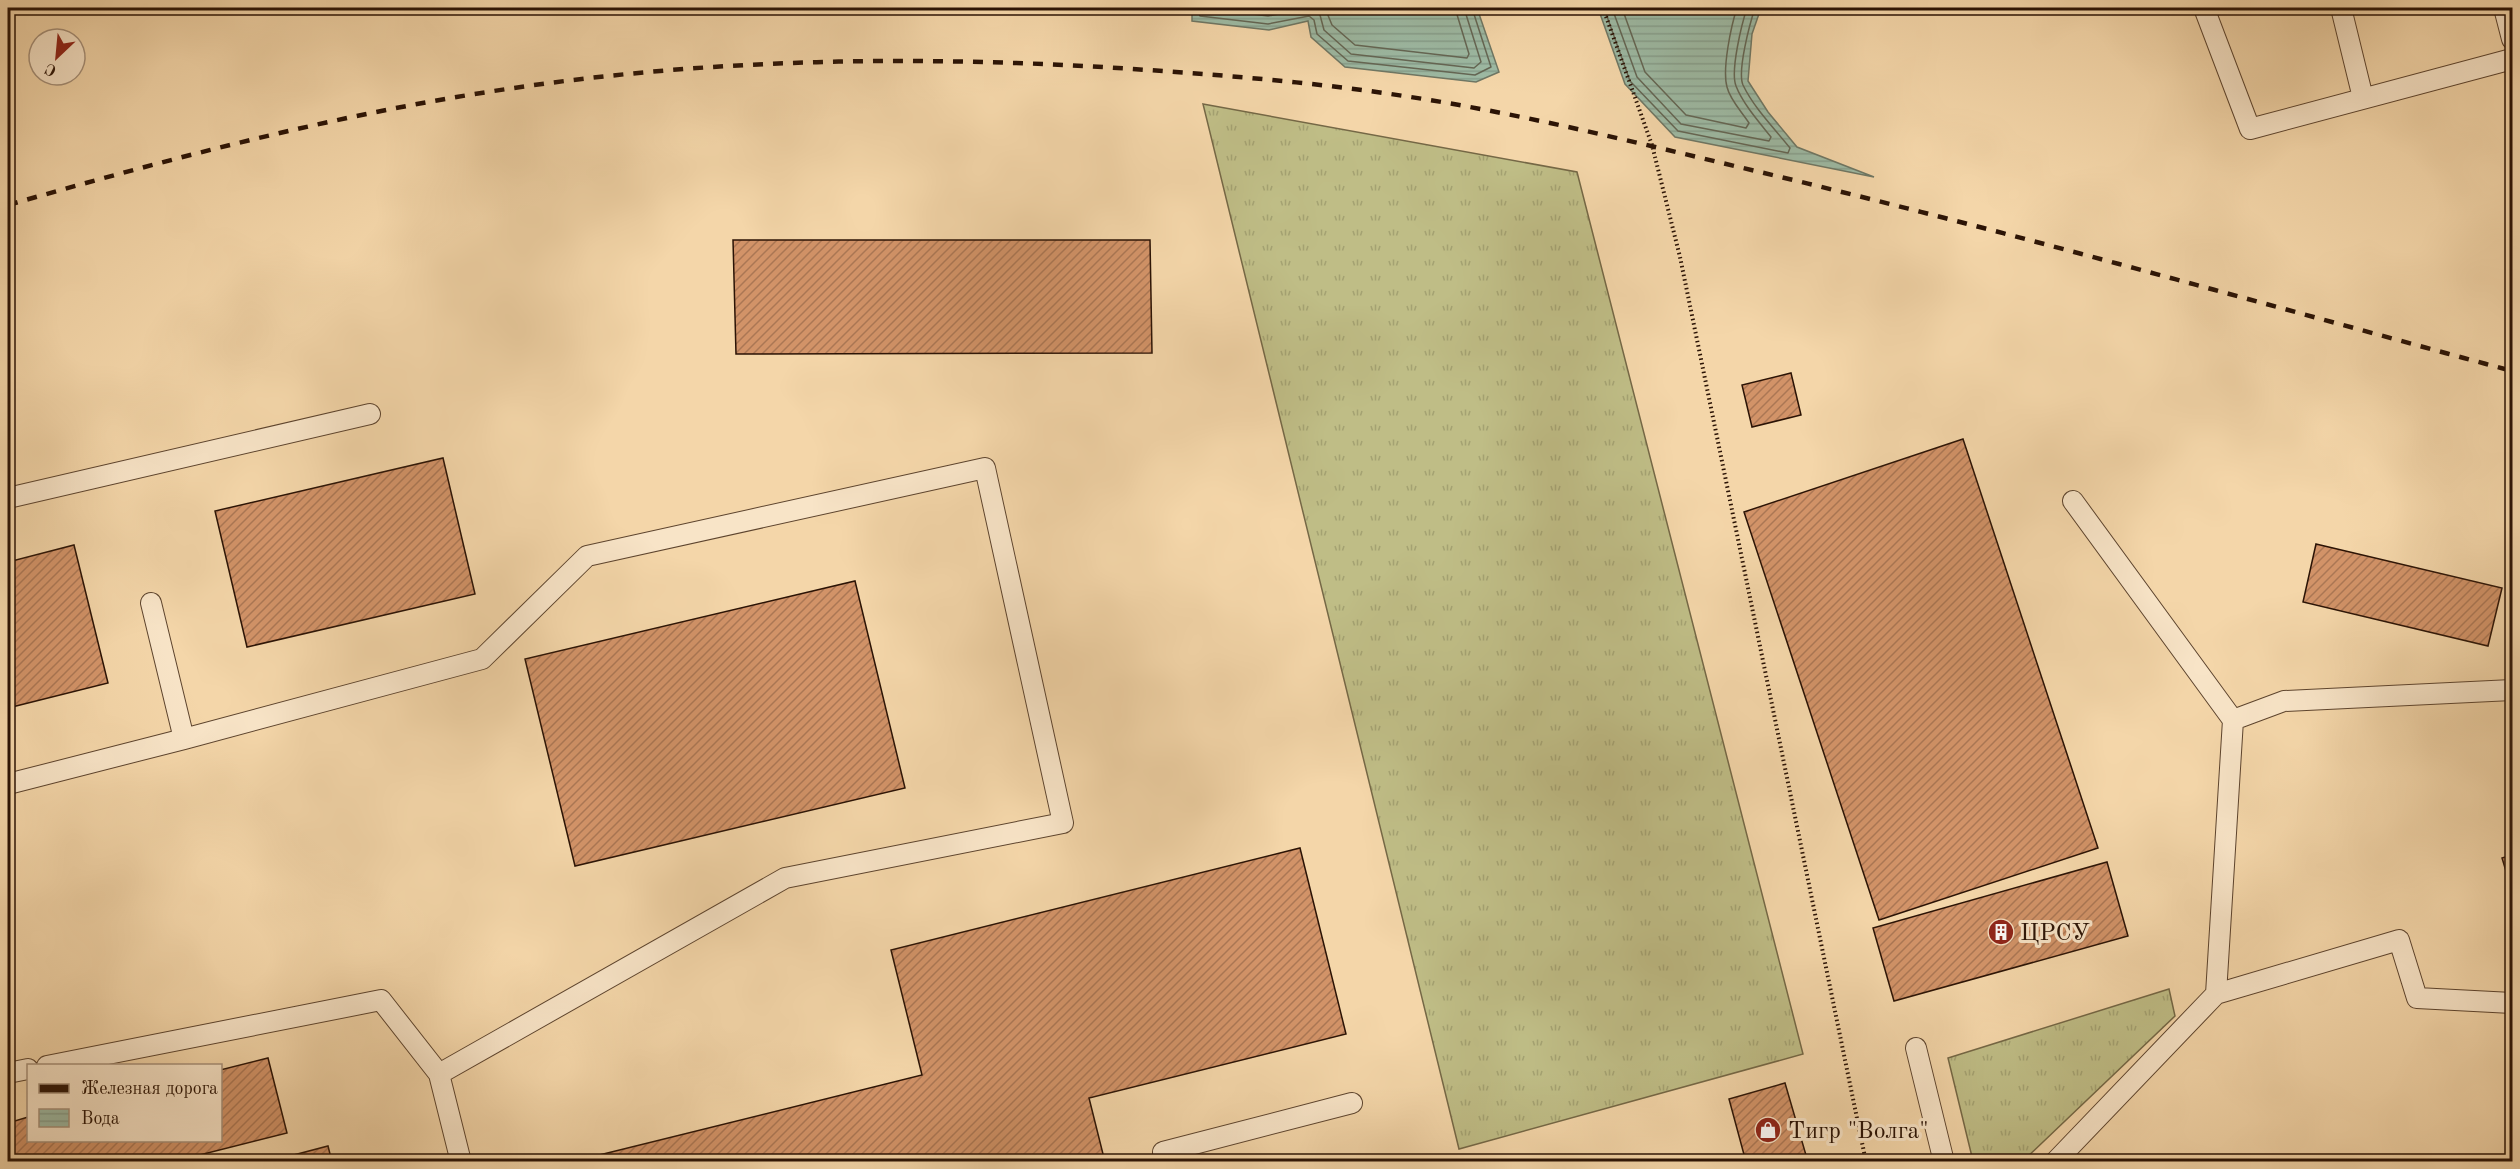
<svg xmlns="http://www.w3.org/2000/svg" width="2520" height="1169" font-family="'Old Standard TT',serif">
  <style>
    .grass { fill: url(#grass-tufts); stroke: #756846; stroke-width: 1.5 }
    .water { fill: url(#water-rules); stroke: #6f7764; stroke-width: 1.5 }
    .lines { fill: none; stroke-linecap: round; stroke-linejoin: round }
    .shore { stroke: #646654; stroke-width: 1.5 }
    .building { fill: url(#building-hatch); stroke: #2b1305; stroke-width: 1.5 }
    .service-casing { stroke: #5d442e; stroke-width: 22 }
    .path { stroke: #2b1305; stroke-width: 4; stroke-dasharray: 1.5 3; stroke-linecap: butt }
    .service { stroke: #f8e4c7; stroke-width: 20 }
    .rail { stroke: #2b1305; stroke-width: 4.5; stroke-dasharray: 10 10; stroke-linecap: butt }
    .labels { text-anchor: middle; stroke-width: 6; stroke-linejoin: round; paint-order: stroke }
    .poi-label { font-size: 24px; fill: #2b1305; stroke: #f8e4c7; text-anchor: start }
  </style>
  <defs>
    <pattern id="grass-tufts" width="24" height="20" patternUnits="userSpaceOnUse" patternTransform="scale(1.5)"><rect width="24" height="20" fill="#bfbd86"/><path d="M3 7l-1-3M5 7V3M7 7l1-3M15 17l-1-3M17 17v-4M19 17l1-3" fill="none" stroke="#a4a272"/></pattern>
    <pattern id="water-rules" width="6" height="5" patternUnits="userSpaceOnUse" patternTransform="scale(1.5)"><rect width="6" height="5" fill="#9dbaa4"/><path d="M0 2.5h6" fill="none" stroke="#879f8c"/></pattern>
    <pattern id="building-hatch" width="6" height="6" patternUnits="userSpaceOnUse" patternTransform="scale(1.5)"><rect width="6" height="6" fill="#d29368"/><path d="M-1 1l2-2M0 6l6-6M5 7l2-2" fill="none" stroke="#ab7754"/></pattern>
  </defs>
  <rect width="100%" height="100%" fill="#f4d6a9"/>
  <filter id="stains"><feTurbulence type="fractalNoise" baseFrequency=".00333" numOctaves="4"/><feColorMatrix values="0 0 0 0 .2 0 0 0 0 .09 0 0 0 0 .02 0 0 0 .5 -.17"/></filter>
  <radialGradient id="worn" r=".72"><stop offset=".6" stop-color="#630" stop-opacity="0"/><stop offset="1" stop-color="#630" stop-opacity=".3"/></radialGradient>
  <path class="grass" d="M1203 104 1577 172 1803 1054 1459 1149Z
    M2169 989 2175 1016 2023 1161H1973L1948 1058Z"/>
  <path class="water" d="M1192 8H1477L1499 72 1476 82 1345 67 1311 37 1308 21 1269 30 1192 21Z
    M1598 8H1761L1752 34 1748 81 1768 112 1797 147 1874 177 1675 137 1625 84Z"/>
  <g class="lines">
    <path class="shore" d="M1197 8 1200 16 1268 24 1309 16 1314 20 1317 34 1348 61 1475 75 1491 67 1472 8
      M1205 8 1268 16 1310 8 1320 15 1324 30 1351 54 1474 68 1481 62 1464 8
      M1325 8 1332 25 1355 45 1467 58 1469 54 1455 8
      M1604 8 1630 81 1678 131 1788 153 1790 148C1774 128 1754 108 1743 85 1737 71 1750 23 1755 8
      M1612 8 1637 77 1681 124 1769 141 1771 137C1759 122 1743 104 1736 86 1730 71 1742 23 1747 8
      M1622 8 1645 72 1686 115 1746 128 1749 123C1742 112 1730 100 1727 87 1722 69 1731 26 1737 8"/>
  </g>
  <path class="building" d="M733 240H1150L1152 353 736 354Z
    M1791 373 1801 415 1752 427 1742 385Z
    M1963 439 2098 848 1879 920 1744 512Z
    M443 458 475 594 247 647 215 511Z
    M2316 544 2502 588 2488 646 2303 602Z
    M74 545 108 683 8 708V562Z
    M855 581 905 788 575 866 525 659Z
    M1300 848 1346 1034 1089 1098 1105 1162H571L922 1075 891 950Z
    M2512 855V891L2502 858Z
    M2107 862 2128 936 1894 1001 1873 928Z
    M268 1058 287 1133 172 1162H8V1123L28 1117V1140H220V1070Z
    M1785 1083 1808 1162H1746L1729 1099Z
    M328 1146 332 1162H267Z"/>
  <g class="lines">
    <g class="service-casing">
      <path id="service" d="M2204 8 2250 129 2512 59
        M2341 8 2363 98
        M2504 8 2512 39
        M8 498 370 414
        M151 603 184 739
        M2233 720 2284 701 2512 690
        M8 784 184 739 482 659 587 556 985 468 1063 823 785 878 439 1074 461 1162
        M2216 994 2399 940 2417 998 2512 1003
        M1916 1048 1944 1162
        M47 1066 381 1000 439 1074
        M8 1073 28 1069
        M1166 1162 1163 1152 1352 1103
        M2055 1162 2216 994 2233 720 2073 501"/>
    </g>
    <path class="path" d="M1603 8 1652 145 1680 257 1866 1162"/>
    <use href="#service" class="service"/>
    <path class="rail" d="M8 205C172 158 338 114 507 89 718 57 936 55 1148 70 1234 76 1319 83 1404 96 1518 113 1630 141 1743 168 2001 229 2256 302 2512 371"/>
  </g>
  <defs>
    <g id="building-disc" transform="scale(1.35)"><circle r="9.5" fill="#8f2418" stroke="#f8e4c7"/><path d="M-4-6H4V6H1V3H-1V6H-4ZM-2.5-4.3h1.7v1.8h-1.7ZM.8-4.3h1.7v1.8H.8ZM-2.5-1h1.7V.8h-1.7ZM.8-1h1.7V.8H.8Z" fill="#fff"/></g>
    <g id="shop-disc" transform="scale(1.35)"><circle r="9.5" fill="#8f2418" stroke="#f8e4c7"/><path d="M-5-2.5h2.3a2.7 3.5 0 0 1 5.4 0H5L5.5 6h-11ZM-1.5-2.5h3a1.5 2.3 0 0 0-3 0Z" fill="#fff"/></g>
  </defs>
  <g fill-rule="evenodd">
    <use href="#building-disc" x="2001" y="932"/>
    <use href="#shop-disc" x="1768" y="1130"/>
  </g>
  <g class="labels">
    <g class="poi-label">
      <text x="2020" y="940">ЦРСУ</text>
      <text x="1788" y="1138">Тигр "Волга"</text>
    </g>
  </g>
  <rect width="2520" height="1169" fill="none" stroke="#f4d6a9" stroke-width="30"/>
  <rect x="9" y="9" width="2502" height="1151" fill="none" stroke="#2b1305" stroke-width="3"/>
  <rect x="15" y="15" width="2490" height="1139" fill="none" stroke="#2b1305" stroke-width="1.5"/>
  <rect x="27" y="1064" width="195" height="78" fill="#f8e4c7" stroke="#a69079" stroke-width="1.5"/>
  <rect x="39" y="1084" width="30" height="9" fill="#2b1305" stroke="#a69079" stroke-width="1.5"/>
  <text x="81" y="1094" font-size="18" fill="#2b1305">Железная дорога</text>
  <rect x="39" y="1109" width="30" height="18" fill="url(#water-rules)" stroke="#a69079" stroke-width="1.5"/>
  <text x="81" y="1124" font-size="18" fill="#2b1305">Вода</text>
  <g transform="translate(57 57) rotate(206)"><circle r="28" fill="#f8e4c7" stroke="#a69079" stroke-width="1.5"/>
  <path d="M0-4.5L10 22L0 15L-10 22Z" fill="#8f2418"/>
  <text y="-9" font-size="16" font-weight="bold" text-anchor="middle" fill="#2b1305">С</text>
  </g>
  <rect width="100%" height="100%" filter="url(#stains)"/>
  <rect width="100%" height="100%" fill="url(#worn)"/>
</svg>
